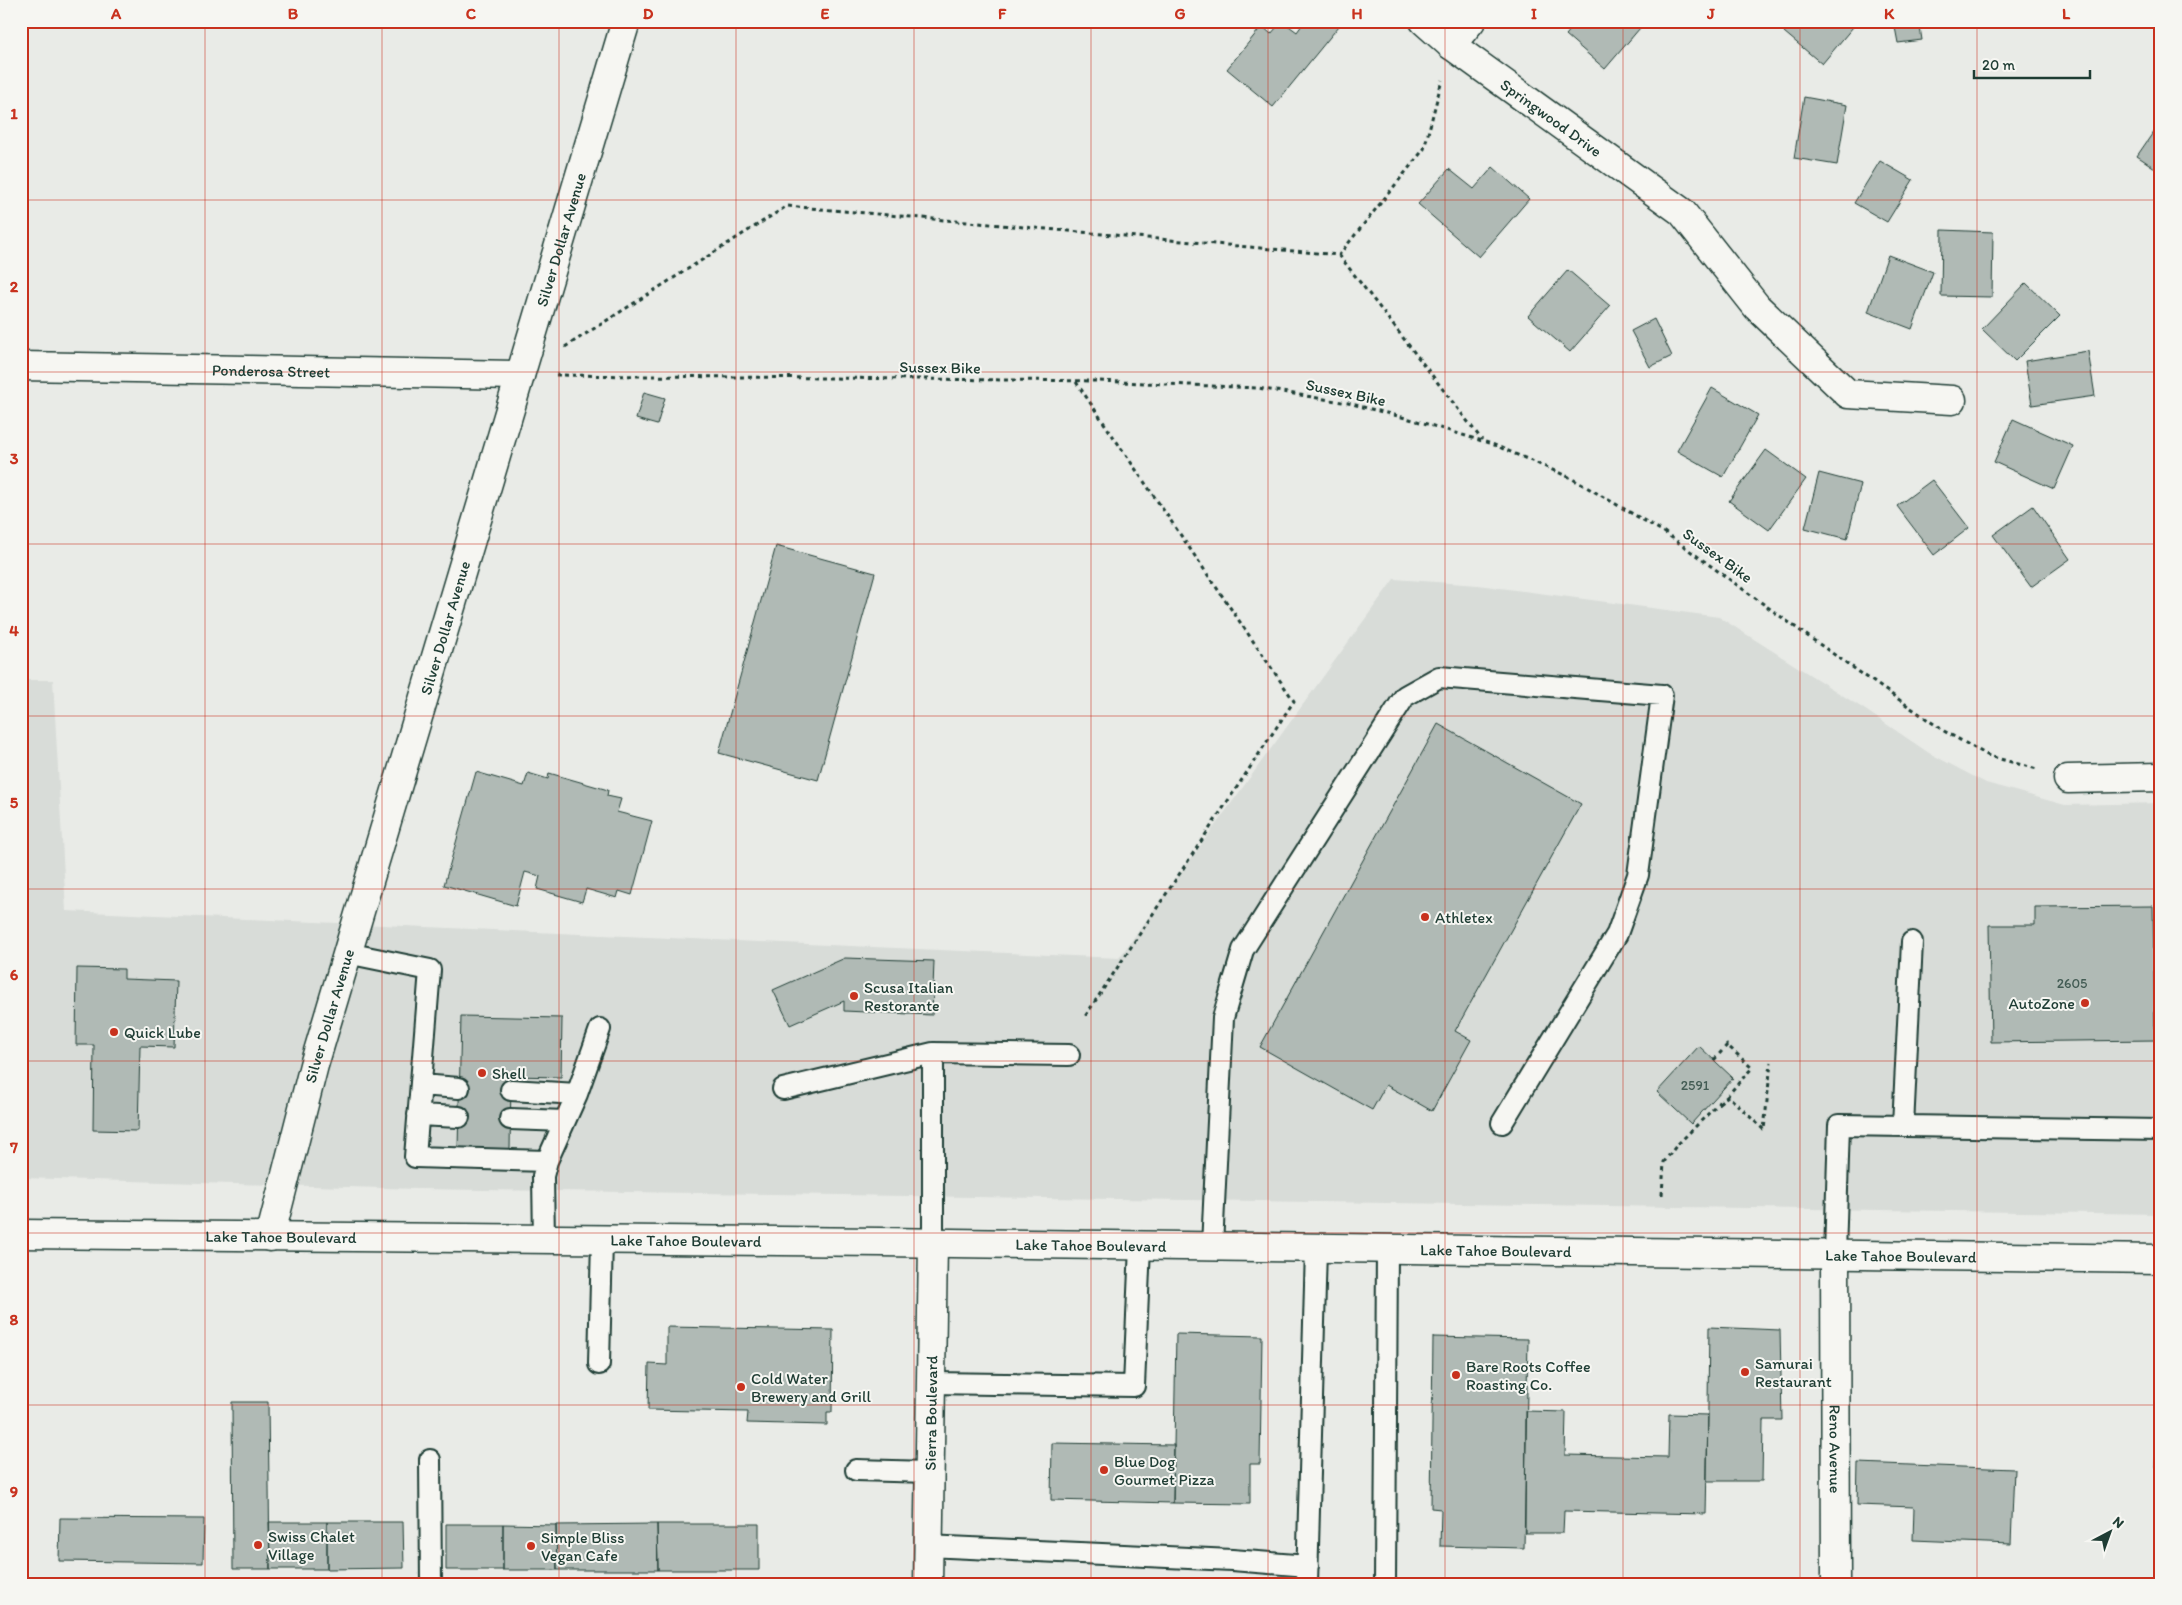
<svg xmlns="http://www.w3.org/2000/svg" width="2182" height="1605" font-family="Itim,sans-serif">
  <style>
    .built { fill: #d8dcd8 }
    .building { fill: #b0bab5; stroke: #1f3d34 }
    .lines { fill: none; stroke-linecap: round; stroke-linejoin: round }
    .service-casing { stroke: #1f3d34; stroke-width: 24 }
    .minor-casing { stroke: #1f3d34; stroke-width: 31 }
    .tertiary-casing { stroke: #1f3d34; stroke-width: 31 }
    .trunk-casing { stroke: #1f3d34; stroke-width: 31 }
    .path { stroke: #1f3d34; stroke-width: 3; stroke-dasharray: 4 4; stroke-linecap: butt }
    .service { stroke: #f6f6f2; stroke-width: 20 }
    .minor { stroke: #f6f6f2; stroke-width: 28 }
    .tertiary { stroke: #f6f6f2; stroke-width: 28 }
    .trunk { stroke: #f6f6f2; stroke-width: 28 }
    .grid { fill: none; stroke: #c8321e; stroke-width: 1; stroke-opacity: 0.55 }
    .poi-dot { fill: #c8321e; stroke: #f6f6f2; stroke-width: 2 }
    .labels { text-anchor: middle; stroke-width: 4; stroke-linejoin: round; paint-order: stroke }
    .number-label { font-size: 14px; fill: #435c54 }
    .street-label { font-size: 16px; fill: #1f3d34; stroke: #f6f6f2 }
    .poi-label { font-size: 16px; fill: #1f3d34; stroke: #f6f6f2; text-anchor: start }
    .neatline { fill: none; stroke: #c8321e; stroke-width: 2 }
    .grid-label { font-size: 16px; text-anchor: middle; font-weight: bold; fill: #c8321e }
  </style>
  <rect width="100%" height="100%" fill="#e9ebe7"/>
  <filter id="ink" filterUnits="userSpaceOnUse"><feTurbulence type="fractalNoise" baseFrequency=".02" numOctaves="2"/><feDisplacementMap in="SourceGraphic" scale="10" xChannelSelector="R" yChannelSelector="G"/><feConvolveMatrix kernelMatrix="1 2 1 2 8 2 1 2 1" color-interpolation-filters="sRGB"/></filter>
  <g filter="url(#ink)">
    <path class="built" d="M1394 579 1478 585 1719 617 1864 709 1929 753 1986 783 2065 805 2161 803V1214L419 1189 21 1178V680H53L66 911 1119 958Z"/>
    <path class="building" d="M1282 21 1297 32 1305 21H1333L1339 26 1273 107 1227 69 1262 26 1271 34Z
      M1578 21H1646L1605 69 1566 35Z
      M1793 21H1858L1822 64 1784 32Z
      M1919 21 1922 40 1898 43 1894 22Z
      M1804 97 1847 105 1837 165 1794 158Z
      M2161 121V172L2137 156Z
      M1880 161 1913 180 1887 222 1854 203Z
      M1493 167 1529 199 1479 257 1418 204 1449 169 1474 189Z
      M1942 230 1993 232 1992 297 1941 296Z
      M1888 255 1933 272 1912 329 1868 312Z
      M1568 270 1610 306 1570 352 1528 316Z
      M2026 283 2060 316 2015 361 1982 329Z
      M1654 319 1672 356 1650 367 1631 331Z
      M2088 351 2095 396 2032 405 2025 361Z
      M1712 388 1758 415 1723 477 1677 451Z
      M644 392 665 398 657 425 636 419Z
      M2013 419 2073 446 2054 489 1994 462Z
      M1766 450 1806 479 1769 530 1729 501Z
      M1819 473 1861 484 1847 539 1805 528Z
      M1932 480 1969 528 1934 555 1897 506Z
      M2033 506 2070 559 2031 587 1993 535Z
      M776 546 875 573 818 780 719 753Z
      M1438 724 1581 804 1455 1031 1471 1040 1432 1111 1386 1085 1372 1110 1260 1047Z
      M476 772 524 786 528 773 548 779 549 773 608 790 607 796 621 799 617 812 652 821 632 895 619 891 617 898 586 889 582 902 537 889 540 876 525 872 516 906 444 885Z
      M2153 906 2155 1040 1991 1042 1989 925H2035V907Z
      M845 958 934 961 932 1015 844 1011V1001L790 1025 773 990Z
      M77 968 124 969V979L176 981 174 1047 140 1046 138 1131 93 1130 94 1045H76Z
      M461 1016 562 1018 561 1077 511 1076 510 1150 458 1149Z
      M1699 1046 1733 1078 1691 1124 1657 1092Z
      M667 1327 833 1330 832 1412H827V1425L747 1423 748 1412 648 1410 649 1364 667 1365Z
      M1709 1327 1780 1330 1782 1420H1763L1762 1481H1707Z
      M1176 1334 1262 1336 1260 1464H1250V1504L1173 1503Z
      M1433 1337 1528 1339 1524 1548 1440 1546 1441 1509 1431 1508Z
      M232 1402H268L270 1569H233Z
      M1526 1411 1566 1412 1565 1455 1668 1457 1669 1414 1708 1415 1706 1514 1564 1511 1563 1533H1525Z
      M2158 1415H2161V1500L2155 1499Z
      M1052 1443 1174 1445 1173 1503 1051 1500Z
      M1858 1463 2014 1469 2011 1544 1913 1540 1914 1507 1857 1505Z
      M60 1518 204 1519 203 1563 59 1561Z
      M269 1522H327V1569H270Z
      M327 1522H403L404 1568 327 1569Z
      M446 1524H503V1570H446Z
      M503 1524 556 1525 557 1570H503Z
      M657 1524H759V1570H658Z
      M657 1524 658 1570H557L556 1525Z"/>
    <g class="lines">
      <g class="service-casing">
        <path id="service" d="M347 953 430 970 415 1157 547 1161
          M933 1053V1243
          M421 1085 459 1088
          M783 1089 933 1053 1069 1055
          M511 1090 577 1094
          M418 1115 459 1117
          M510 1119 565 1121
          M1903 1126 1912 942
          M544 1240 543 1176 547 1161 577 1094 600 1029
          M1212 1246 1223 1018 1243 950 1405 696 1439 677 1662 695 1638 875 1617 934 1502 1123
          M1835 1254 1839 1125 2161 1130
          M599 1364 602 1240
          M931 1383 1134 1386 1140 1246
          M430 1460 431 1584
          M856 1470 929 1472
          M927 1546 1232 1560 1308 1566
          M1307 1584 1316 1248
          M1385 1584 1387 1249"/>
      </g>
      <g class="minor-casing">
        <g id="minor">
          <path id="s1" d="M1424 21 1451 45 1682 212 1757 307 1848 394 1952 400"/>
          <path d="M1451 45 1471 21"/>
          <path id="s2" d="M21 366 520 375"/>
          <path d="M2068 779 2161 777"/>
          <path id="s3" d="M270 1237 314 1065 626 21"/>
          <path id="s4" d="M1835 1254 1836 1584"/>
        </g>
      </g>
      <g class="tertiary-casing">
        <g id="tertiary">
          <path id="s5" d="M928 1584 933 1243"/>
        </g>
      </g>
      <g class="trunk-casing">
        <g id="trunk">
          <path id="s6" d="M21 1234 881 1242 2161 1259"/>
        </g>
      </g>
      <path class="path" d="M1339 255 1482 440
        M565 347 787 206 1339 255 1424 149 1442 80
        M556 375 1098 381 1258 388 1348 403 1417 421 1492 444 1569 477 1664 532 1809 637 1944 731 1989 756 2037 769
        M1076 382 1294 701 1084 1018
        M1714 1060 1727 1045 1752 1068 1728 1095
        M1719 1103 1728 1096 1764 1130 1771 1062
        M1662 1195 1664 1162 1676 1146 1719 1103 1714 1100"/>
      <use href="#service" class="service"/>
      <use href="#minor" class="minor"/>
      <use href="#tertiary" class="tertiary"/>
      <use href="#trunk" class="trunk"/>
    </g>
  </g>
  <path class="grid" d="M205 21V1584M382 21V1584M559 21V1584M736 21V1584M914 21V1584M1091 21V1584M1268 21V1584M1445 21V1584M1623 21V1584M1800 21V1584M1977 21V1584M21 200H2161M21 372H2161M21 544H2161M21 716H2161M21 889H2161M21 1061H2161M21 1233H2161M21 1405H2161"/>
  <g class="poi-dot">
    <circle cx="1425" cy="917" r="5"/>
    <circle cx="854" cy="996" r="5"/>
    <circle cx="2085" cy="1003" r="5"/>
    <circle cx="114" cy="1032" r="5"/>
    <circle cx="482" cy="1073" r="5"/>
    <circle cx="1745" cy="1372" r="5"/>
    <circle cx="1456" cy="1375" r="5"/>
    <circle cx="741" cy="1387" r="5"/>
    <circle cx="1104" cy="1470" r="5"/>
    <circle cx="258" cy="1545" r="5"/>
    <circle cx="531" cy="1546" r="5"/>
  </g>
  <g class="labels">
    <g class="number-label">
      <text x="2072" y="988">2605</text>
      <text x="1695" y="1090">2591</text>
    </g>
    <g class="street-label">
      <text dy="6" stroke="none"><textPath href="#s1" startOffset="160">Springwood Drive</textPath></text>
      <text dy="6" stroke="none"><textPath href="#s3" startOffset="1039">Silver Dollar Avenue</textPath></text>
      <text transform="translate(940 367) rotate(1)" y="6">Sussex Bike</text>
      <text dy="6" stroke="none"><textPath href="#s2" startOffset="250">Ponderosa Street</textPath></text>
      <text transform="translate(1346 392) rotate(12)" y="6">Sussex Bike</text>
      <text transform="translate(1718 555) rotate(36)" y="6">Sussex Bike</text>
      <text dy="6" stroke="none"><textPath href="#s3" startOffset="634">Silver Dollar Avenue</textPath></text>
      <text dy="6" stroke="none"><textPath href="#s3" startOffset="229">Silver Dollar Avenue</textPath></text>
      <text dy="6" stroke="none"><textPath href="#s6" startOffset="260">Lake Tahoe Boulevard</textPath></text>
      <text dy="6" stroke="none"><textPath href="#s6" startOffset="665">Lake Tahoe Boulevard</textPath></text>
      <text dy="6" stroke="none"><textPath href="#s6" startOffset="1070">Lake Tahoe Boulevard</textPath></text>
      <text dy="6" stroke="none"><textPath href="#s6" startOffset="1475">Lake Tahoe Boulevard</textPath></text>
      <text dy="6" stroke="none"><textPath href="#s6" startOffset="1880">Lake Tahoe Boulevard</textPath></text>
      <text dy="6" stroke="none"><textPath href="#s5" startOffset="171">Sierra Boulevard</textPath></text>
      <text dy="6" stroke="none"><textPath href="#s4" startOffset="195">Reno Avenue</textPath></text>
    </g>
    <g class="poi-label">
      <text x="1435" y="923">Athletex</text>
      <text x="864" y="993">Scusa Italian<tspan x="864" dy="18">Restorante</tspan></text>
      <text x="2075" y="1009" text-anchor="end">AutoZone</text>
      <text x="124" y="1038">Quick Lube</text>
      <text x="492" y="1079">Shell</text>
      <text x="1755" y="1369">Samurai<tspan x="1755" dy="18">Restaurant</tspan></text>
      <text x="1466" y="1372">Bare Roots Coffee<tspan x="1466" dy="18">Roasting Co.</tspan></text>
      <text x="751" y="1384">Cold Water<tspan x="751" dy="18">Brewery and Grill</tspan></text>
      <text x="1114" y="1467">Blue Dog<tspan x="1114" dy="18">Gourmet Pizza</tspan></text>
      <text x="268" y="1542">Swiss Chalet<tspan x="268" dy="18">Village</tspan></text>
      <text x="541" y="1543">Simple Bliss<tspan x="541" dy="18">Vegan Cafe</tspan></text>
    </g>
  </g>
  <rect width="2182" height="1605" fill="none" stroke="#f6f6f2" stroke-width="55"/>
  <g transform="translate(2110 1532) rotate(41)" stroke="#f6f6f2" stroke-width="4" paint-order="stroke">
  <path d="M0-4L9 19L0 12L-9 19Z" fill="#1f3d34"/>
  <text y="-8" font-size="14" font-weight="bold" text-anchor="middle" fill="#1f3d34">N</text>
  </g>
  <path d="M1974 70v8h116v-8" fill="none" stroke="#1f3d34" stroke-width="2.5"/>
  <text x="1982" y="70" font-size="15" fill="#1f3d34" stroke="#f6f6f2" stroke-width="4" paint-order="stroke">20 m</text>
  <rect x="28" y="28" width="2126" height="1550" class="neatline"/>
  <g class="grid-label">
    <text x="116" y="19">A</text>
    <text x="293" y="19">B</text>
    <text x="471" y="19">C</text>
    <text x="648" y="19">D</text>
    <text x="825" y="19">E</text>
    <text x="1002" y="19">F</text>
    <text x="1180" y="19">G</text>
    <text x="1357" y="19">H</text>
    <text x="1534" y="19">I</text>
    <text x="1711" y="19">J</text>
    <text x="1889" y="19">K</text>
    <text x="2066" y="19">L</text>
    <text x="14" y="119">1</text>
    <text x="14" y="292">2</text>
    <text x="14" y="464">3</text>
    <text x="14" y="636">4</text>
    <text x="14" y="808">5</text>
    <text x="14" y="980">6</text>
    <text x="14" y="1153">7</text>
    <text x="14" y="1325">8</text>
    <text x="14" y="1497">9</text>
  </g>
</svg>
